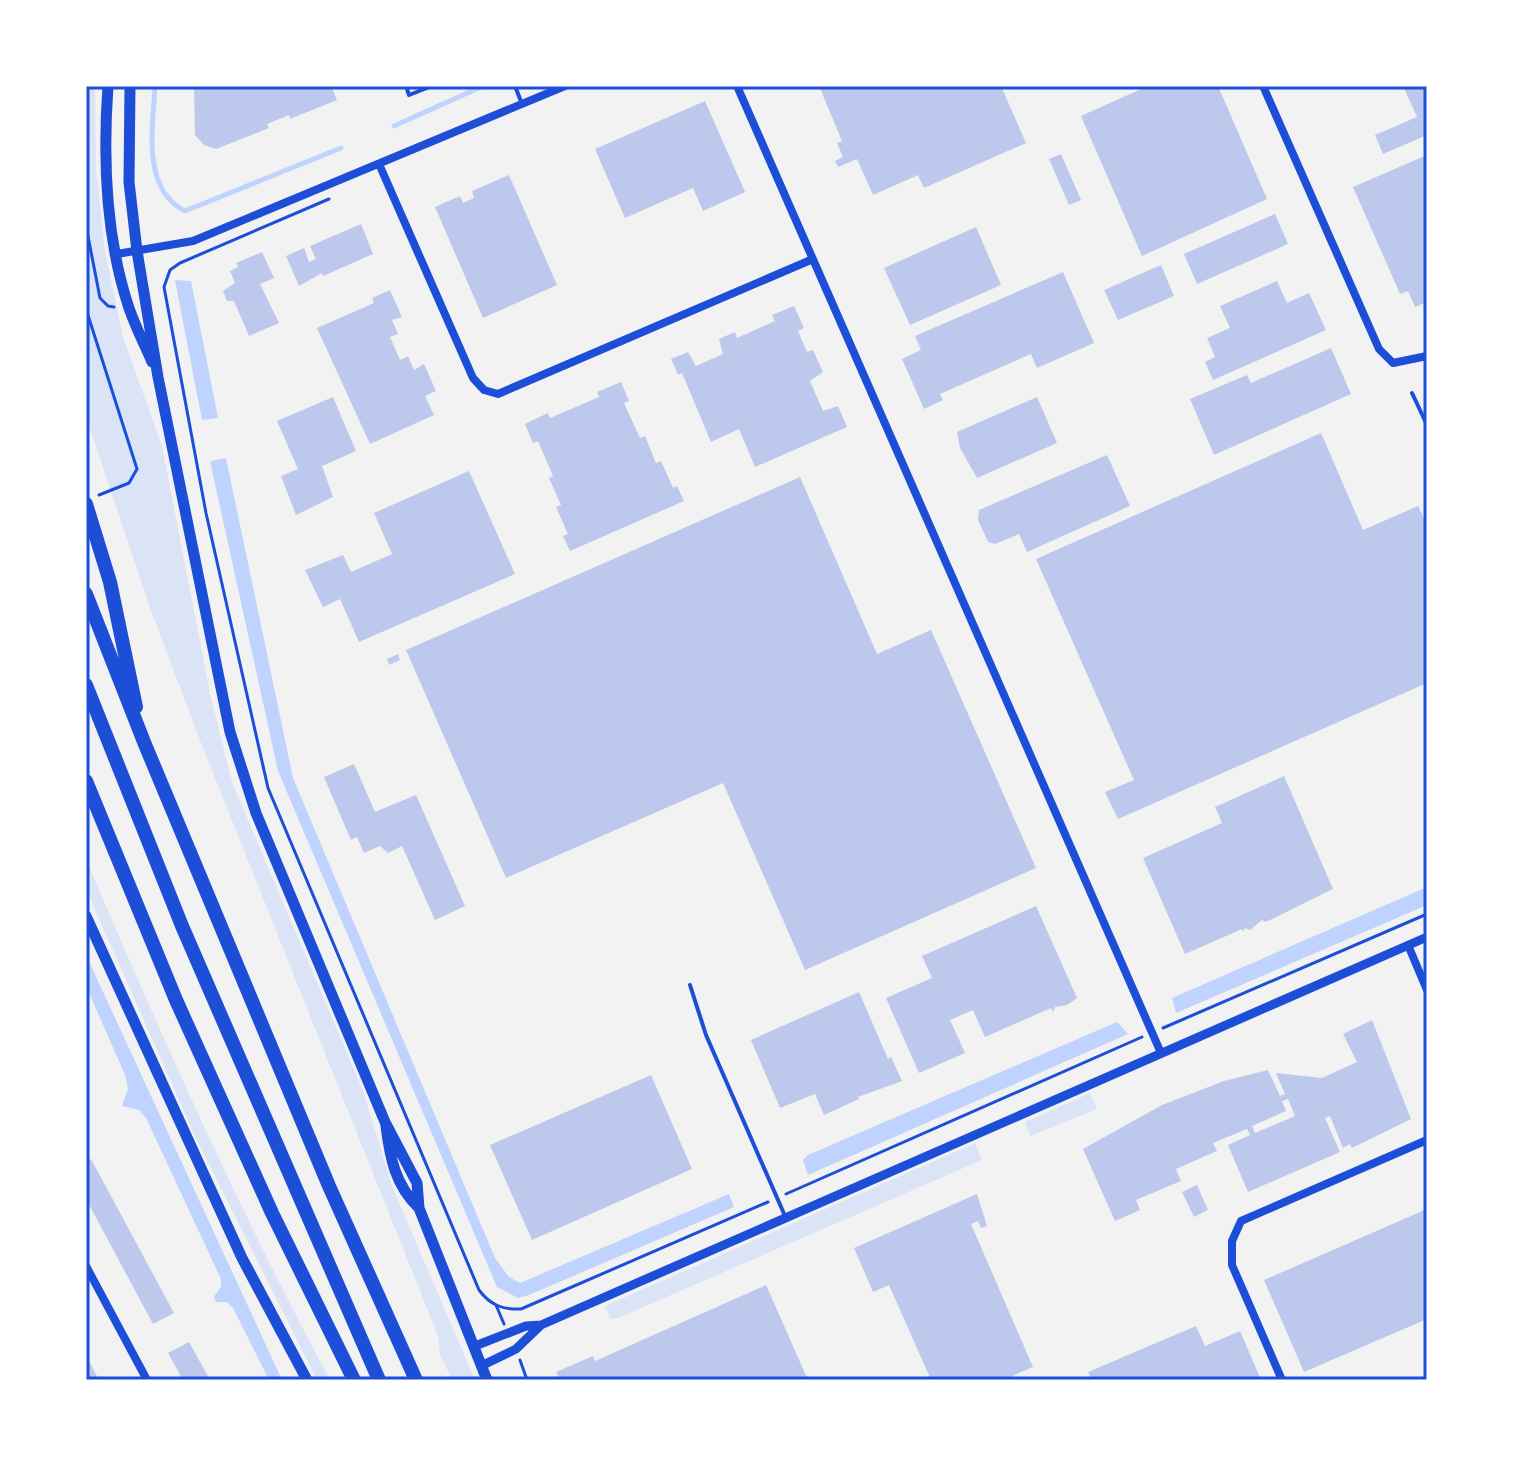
<svg xmlns="http://www.w3.org/2000/svg" width="1513" height="1466" font-family="Roboto,sans-serif">
  <style>
    .green { fill: #dbe4f7 }
    .water { fill: #bfd3fe }
    .lines { fill: none; stroke-linecap: round; stroke-linejoin: round }
    .stream { stroke: #bfd3fe; stroke-width: 5 }
    .building { fill: #bdc9ec; fill-rule: evenodd }
    .path { stroke: #1d4ed8; stroke-width: 3 }
    .service { stroke: #1d4ed8; stroke-width: 4 }
    .minor { stroke: #1d4ed8; stroke-width: 8 }
    .tertiary { stroke: #1d4ed8; stroke-width: 9 }
    .secondary { stroke: #1d4ed8; stroke-width: 11 }
    .motorway { stroke: #1d4ed8; stroke-width: 14 }
    .neatline { fill: none; stroke: #1d4ed8; stroke-width: 3 }
  </style>
  <rect width="100%" height="100%" fill="#f2f2f2"/>
  <path class="green" d="M86 86H95L96 168 105 252 123 337 162 446 211 698 232 782 363 1091 392 1186 475 1380H452L440 1354 438 1336 201 743 149 605 86 417Z
    M86 859C161 1036 239 1210 330 1380H317L194 1134 86 889Z
    M1090 1093 1097 1109 1030 1136 1025 1122Z
    M975 1143 982 1160 618 1318 611 1319 605 1306Z"/>
  <path class="water" d="M175 280 191 281 218 418 202 420Z
    M226 458 293 778 495 1258 509 1277 520 1283 729 1194 734 1207 529 1295 518 1298 497 1287 278 771 210 461Z
    M1427 887V905L1176 1013 1172 998Z
    M86 955 282 1380H269L233 1308 227 1302H216L214 1297 221 1286V1279L146 1118 139 1110 122 1106 128 1089 125 1075 86 986Z
    M1117 1022 1128 1034 808 1175 803 1160 808 1155Z"/>
  <g class="lines">
    <path class="stream" d="M155 86C153 126 141 189 185 211L341 148
      M394 126 483 86"/>
  </g>
  <path class="building" d="M194 86H331L337 100 290 119 289 115 267 124 269 128 216 149 204 145 195 135Z
    M819 86H1001L1026 143 924 188 918 175 873 195 857 159 838 167 835 161 843 157 837 143 842 141Z
    M1148 86H1218L1267 199 1142 256 1081 116Z
    M1403 86H1427V135L1383 154 1375 135 1417 117Z
    M705 101 745 192 703 211 693 188 625 218 595 149Z
    M1061 154 1081 200 1069 205 1049 159Z
    M1427 155V302L1415 307 1408 291 1400 294 1353 187Z
    M509 175 557 285 483 318 435 207 460 196 463 203 474 198 472 191Z
    M1275 214 1288 244 1197 284 1184 254Z
    M361 224 373 254 323 276 322 273 299 286 286 256 304 248 309 262 316 259 310 246Z
    M976 227 1001 285 910 325 884 268Z
    M262 252 274 278 260 284 279 323 249 336 234 301H227L223 291 235 283 230 271 238 267 236 263Z
    M1161 265 1174 296 1118 320 1104 290Z
    M1063 272 1094 343 1037 368 1031 354 940 394 943 400 924 409 902 359 921 350 915 336Z
    M1277 281 1287 303 1309 293 1326 330 1213 380 1205 362 1215 357 1207 338 1230 328 1220 306Z
    M390 290 402 317 392 320 398 334 390 337 400 360 408 356 414 370 424 364 436 391 425 396 434 415 370 444 317 328 374 303 372 298Z
    M794 306 804 328 798 331 807 352 813 350 823 372 810 381 823 411 838 406 847 427 755 467 739 429 711 442 682 373 678 375 671 359 688 352 696 366 723 354 719 339 735 332 737 338 775 321 772 315Z
    M1331 348 1351 394 1214 455 1190 399 1247 375 1251 383Z
    M621 382 629 401 624 403 640 438 645 436 656 463 661 461 673 488 677 486 684 501 570 551 563 536 568 534 556 507 561 505 549 478 553 476 538 441 533 443 525 424 548 413 550 418 599 397 597 392Z
    M333 397 356 451 322 466 333 497 296 515 281 476 298 469 277 421Z
    M1037 397 1057 443 977 478 960 448 957 432Z
    M1321 433 1363 530 1418 506 1427 525V683L1118 819 1105 792 1134 780 1036 559Z
    M1107 455 1130 506 1027 552 1019 534 995 544 988 542 978 520 979 510Z
    M469 471 515 574 359 642 340 599 323 607 305 570 343 555 351 572 392 554 374 513Z
    M800 477 877 654 931 630 1036 868 805 970 723 783 506 878 406 650Z
    M398 654 400 660 389 665 387 659Z
    M354 764 375 812 416 795 465 906 435 920 402 846 388 853 380 846 364 853 357 837 351 840 324 777Z
    M1284 776 1333 889 1266 922 1262 920 1250 930 1245 928 1243 932 1242 929 1185 954 1143 858 1222 823 1215 807Z
    M1036 906 1077 998 1067 1005 1055 1007 1053 1012 1051 1008 985 1037 973 1010 950 1020 965 1053 919 1073 886 998 932 978 922 956Z
    M859 992 888 1059 891 1057 902 1081 858 1097 859 1099 824 1115 815 1094 780 1108 751 1040Z
    M1372 1020 1411 1119 1352 1148 1350 1144 1343 1148 1330 1116 1325 1118 1340 1152 1248 1192 1228 1145 1250 1135 1247 1129 1213 1143 1217 1151 1176 1169 1181 1181 1136 1200 1140 1210 1115 1221 1083 1149 1162 1105 1224 1081 1268 1070 1280 1096 1285 1094 1276 1073 1322 1078 1357 1062 1343 1034ZM1288 1099 1295 1116 1255 1133 1252 1126 1286 1111 1282 1101Z
    M651 1075 692 1169 532 1240 490 1145Z
    M91 1159 174 1313 153 1324 86 1199V1162Z
    M1197 1185 1208 1210 1194 1217 1182 1192Z
    M977 1194 987 1226 981 1228 978 1221 971 1224 1033 1367 1003 1380H931L889 1285 873 1292 854 1248Z
    M1427 1209V1319L1304 1372 1264 1280Z
    M766 1285 808 1380H560L556 1372 593 1356 595 1361Z
    M1196 1326 1205 1346 1240 1331 1261 1380H1092L1088 1372Z
    M189 1342 210 1380H183L168 1353Z
    M86 1355 99 1380H86Z"/>
  <g class="lines">
    <path class="path" d="M329 199 180 263 170 270 164 287 206 513 268 788 479 1290C490 1305 503 1310 521 1309L768 1202
      M86 226 100 298 108 306 114 307
      M86 309 137 469 129 483 99 495
      M1163 1028 1427 914
      M786 1194 1142 1037
      M496 1305 504 1324
      M520 1360 527 1380"/>
    <path class="service" d="M406 86 409 95 432 86
      M515 86 522 104
      M1412 393 1427 425
      M690 985 706 1035 785 1216"/>
    <path class="minor" d="M737 86 1161 1053
      M1263 86 1379 349 1393 363 1427 356
      M379 164 473 378 484 390 498 394 813 259
      M117 254 193 241 565 86
      M1408 945 1427 990
      M86 1266 147 1380
      M1282 1380 1232 1265V1241L1241 1221 1427 1140"/>
    <path class="tertiary" d="M475 1346 526 1326 541 1325 1427 937
      M483 1365 516 1349 541 1325"/>
    <path class="secondary" d="M108 86C103 156 106 237 128 305 134 324 144 343 152 362
      M130 86 129 182 137 251 158 377 230 732 256 813 385 1122 417 1183 419 1208 487 1380
      M86 916 242 1258 307 1380
      M386 1126C390 1158 395 1185 419 1208"/>
    <path class="motorway" d="M86 504 110 582 136 707
      M86 594 144 742 329 1186 416 1380
      M86 685 182 926 379 1380
      M86 781 176 1000 272 1213 354 1380"/>
  </g>
  <rect width="1513" height="1466" fill="none" stroke="#ffffff" stroke-width="176"/>
  <rect x="88" y="88" width="1337" height="1290" class="neatline"/>
</svg>
